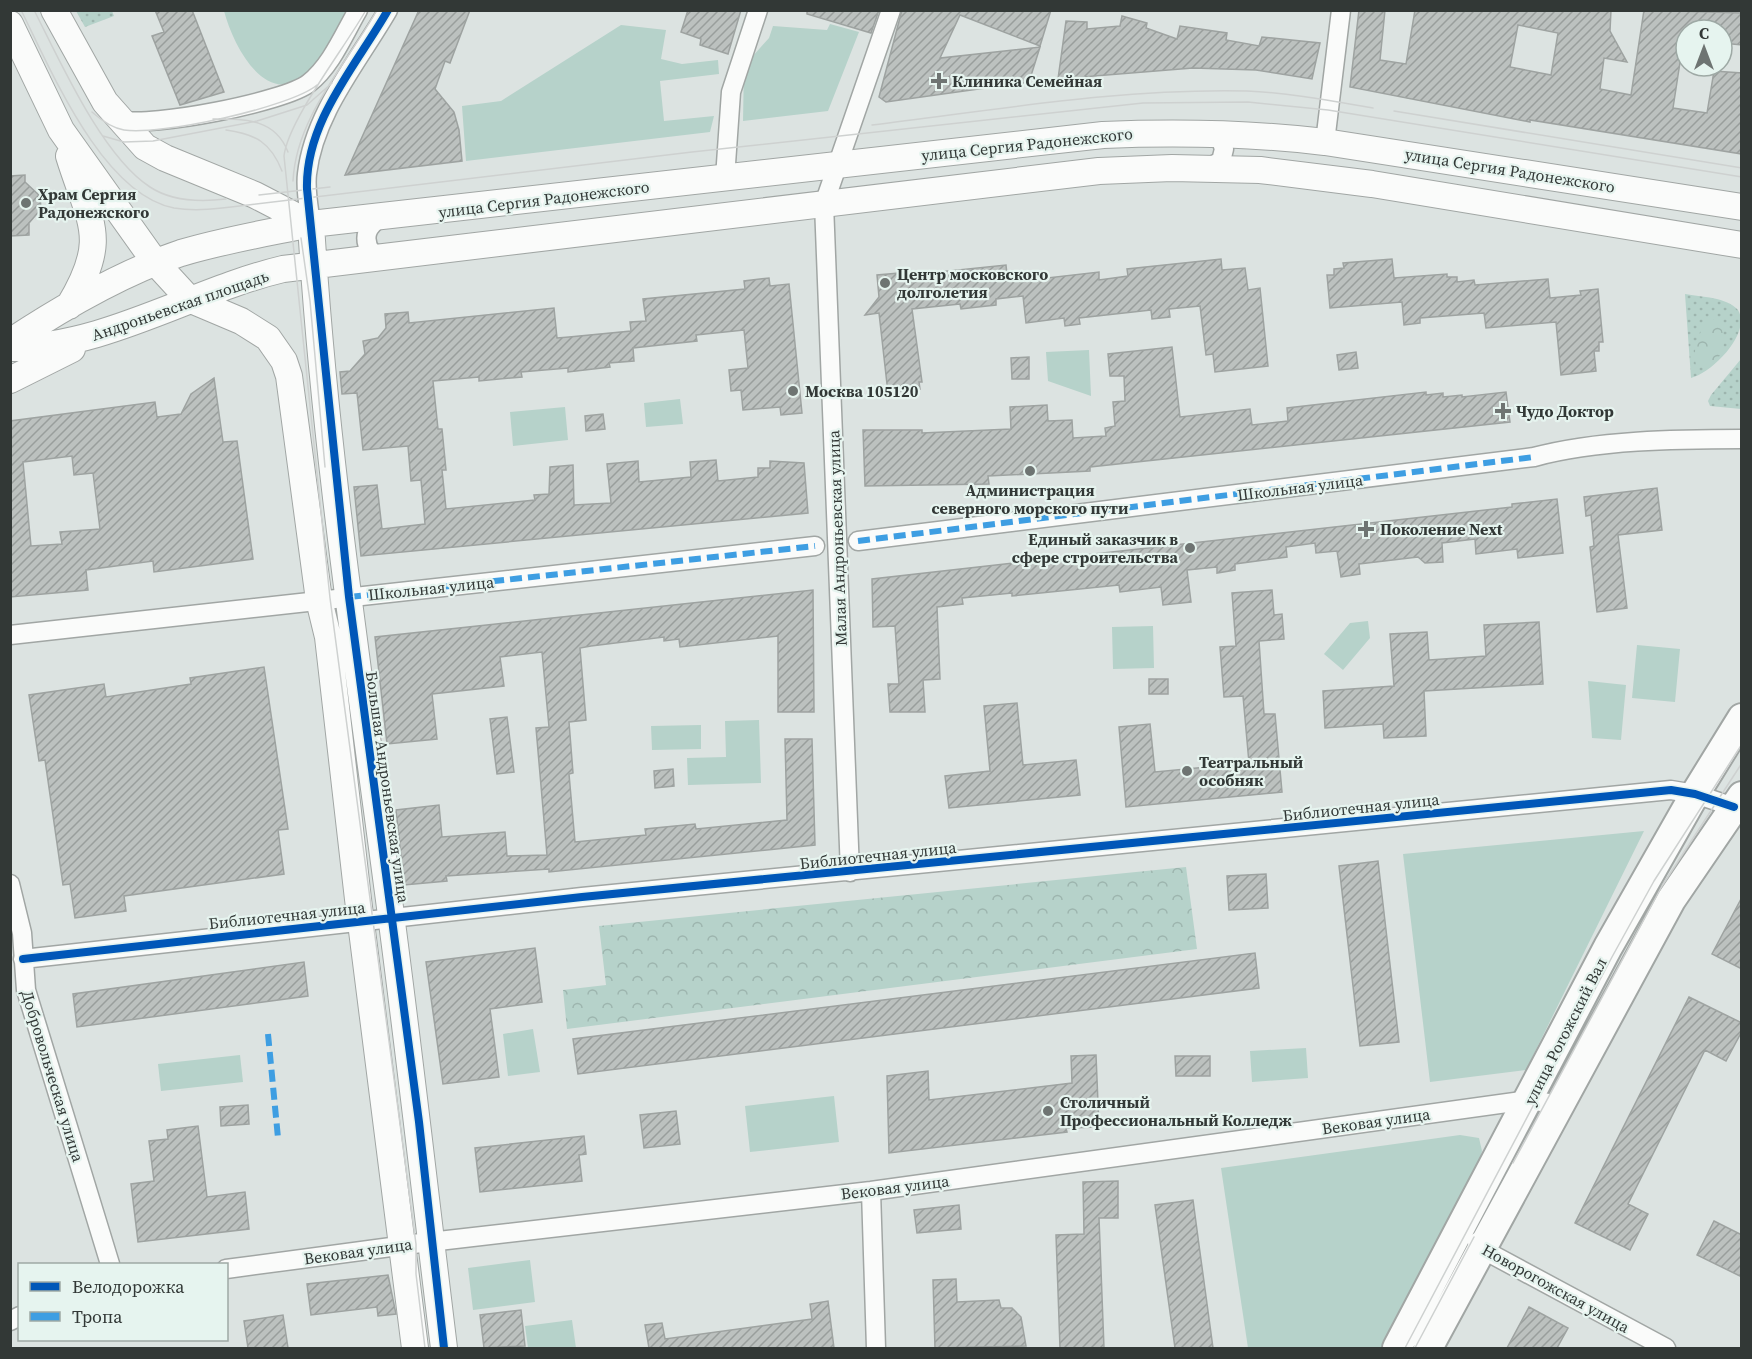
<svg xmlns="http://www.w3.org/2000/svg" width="1752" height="1359" font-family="'Source Serif 4',serif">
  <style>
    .grass { fill: url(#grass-dots) }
    .forest { fill: url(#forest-crowns) }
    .green { fill: #b6d2ca }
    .building { fill: url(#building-hatch); stroke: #9ea3a1; stroke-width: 1.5; fill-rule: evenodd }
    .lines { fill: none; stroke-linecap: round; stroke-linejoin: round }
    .street-casing { stroke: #a1a6a4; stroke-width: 21 }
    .secondary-casing { stroke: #a1a6a4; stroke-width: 28 }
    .primary-casing { stroke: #a1a6a4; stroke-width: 32 }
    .street { stroke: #fafbfa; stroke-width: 18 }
    .secondary { stroke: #fafbfa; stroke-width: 26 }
    .primary { stroke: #fafbfa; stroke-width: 28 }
    .tram { stroke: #ced1d0; stroke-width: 1.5 }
    .quiet { stroke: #3e9ee2; stroke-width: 6; stroke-dasharray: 12 6; stroke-linecap: butt }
    .cycleway-casing { stroke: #e6f4ef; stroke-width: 11 }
    .cycleway { stroke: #0057b8; stroke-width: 8 }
    .poi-dot { fill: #6e7472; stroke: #e6f4ef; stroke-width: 2 }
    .labels { text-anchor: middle; stroke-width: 4.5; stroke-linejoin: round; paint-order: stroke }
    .poi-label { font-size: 16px; font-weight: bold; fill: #323836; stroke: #e6f4ef; text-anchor: start }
    .street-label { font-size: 16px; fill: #323836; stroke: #e6f4ef }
  </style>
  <defs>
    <pattern id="grass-dots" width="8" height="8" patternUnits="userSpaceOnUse" patternTransform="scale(1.5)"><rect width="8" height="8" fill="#b6d2ca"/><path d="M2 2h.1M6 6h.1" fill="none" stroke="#9db5ae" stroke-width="1.8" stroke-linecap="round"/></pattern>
    <pattern id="forest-crowns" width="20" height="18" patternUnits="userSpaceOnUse" patternTransform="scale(1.5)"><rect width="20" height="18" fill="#b6d2ca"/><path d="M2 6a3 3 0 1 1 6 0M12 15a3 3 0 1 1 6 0" fill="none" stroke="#9db5ae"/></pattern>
    <pattern id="building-hatch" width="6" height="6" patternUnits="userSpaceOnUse" patternTransform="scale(1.5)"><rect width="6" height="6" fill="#bcc1bf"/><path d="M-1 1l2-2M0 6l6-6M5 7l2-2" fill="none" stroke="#999e9c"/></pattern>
  </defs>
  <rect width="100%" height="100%" fill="#dce3e1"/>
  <path class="grass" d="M76 11H112L114 16 85 27Z
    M1685 294C1701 297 1727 297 1738 310 1752 333 1712 373 1691 378Z
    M1741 359V409L1710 406 1708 401 1711 395Z"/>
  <path class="forest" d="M1711 318 1720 323C1727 343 1725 358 1705 368L1696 365C1692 348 1699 330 1711 318Z
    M1186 867 1197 949 567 1029 563 990 606 985 599 926Z"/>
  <path class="green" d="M224 11H349C338 29 328 55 313 70 268 114 234 48 224 11Z
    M830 24 859 32 828 111 743 121 744 66 769 38 773 26 827 30Z
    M621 25 666 30 661 59 682 64 718 60 719 74 660 81 664 121 714 116 710 132 466 161 462 106 501 101Z
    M1089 350 1091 396 1048 381 1046 352Z
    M680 399 683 424 646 427 644 403Z
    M565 407 568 440 513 446 510 412Z
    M1368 621 1370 638 1343 670 1324 654 1350 623Z
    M1153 626 1154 668 1113 669 1112 627Z
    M1637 645 1680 649 1675 702 1632 698Z
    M1588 681 1626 685 1621 740 1592 738Z
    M759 720 761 783 688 785 687 758 726 757 725 721Z
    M701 725V749L652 750 651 726Z
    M1644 831 1526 1070 1430 1082 1403 854Z
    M533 1029 540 1072 508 1076 503 1034Z
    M1306 1048 1308 1078 1252 1082 1250 1051Z
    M240 1055 243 1082 161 1091 158 1064Z
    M834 1096 839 1142 750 1152 745 1106Z
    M1460 1135 1479 1138 1482 1151 1479 1164 1384 1348H1248L1221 1168Z
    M530 1260 535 1302 473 1310 468 1268Z
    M572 1320 576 1348H528L525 1326Z"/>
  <path class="building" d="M155 10H192L224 92 180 105 152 36 164 32Z
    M419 10H470L450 63 445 61 435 89 454 112 459 130 462 161 345 175Z
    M688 10H741L728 54 700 45 701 39 681 32Z
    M807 10H879L871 33 807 14Z
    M902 10H1051L1040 46 960 15 940 58 1040 47 1029 82 886 102 879 97Z
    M1359 10H1385L1380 60 1406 64 1415 10H1611L1610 31 1627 62 1604 58 1600 89 1631 95 1644 10 1742 13V45L1722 43V30H1685L1673 108 1707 113 1714 71 1742 73V154L1530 120V122L1350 87ZM1518 25 1558 33 1551 75 1510 67Z
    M1122 16 1147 23 1146 28 1177 39 1180 26 1227 33 1226 40 1259 46 1262 37 1320 43 1312 79 1256 70 1193 68 1058 79 1066 21 1087 22V29L1120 26Z
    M25 175V182L40 196 41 209 29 223V235L10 236V176Z
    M1221 259 1222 270 1245 268 1248 290 1260 288 1268 366 1215 372 1213 354 1206 355 1200 306 1169 309 1170 317 1152 319 1151 310 1079 318 1080 324 1065 326 1064 318 1026 323 1023 296 996 299V305L978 307 961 309 960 304 912 309 922 382H919L920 389 888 393 879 313 865 315 879 297 877 275 910 272V275L1006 265 1007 275 1021 273V281L1099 272V280L1128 276 1127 269Z
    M1392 259 1394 278 1447 274V277H1457V282L1474 280 1475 285 1548 279 1550 298 1581 295 1580 291 1598 289 1603 342H1599V351H1594L1596 371 1561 375 1556 322 1486 328 1484 313 1420 318V323L1404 325 1402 302 1330 308 1327 275H1334V269L1344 268 1343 263Z
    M769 278 770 286 789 284 802 413 781 415 780 407 743 410 741 390 731 391 729 370 748 368 744 330 696 335 697 341 633 348 634 361 609 363 610 367 568 372V368L521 372 522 377 479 381V377L433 381 438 429H442L446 470H442L446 509 535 500 534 495 549 494 550 467 573 465 574 505 611 503 607 464 638 461 639 482 691 477 690 462 716 460 718 481 758 477V468H770V461L804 463 808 513 361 556 354 487 377 485 382 529 425 524 421 480 411 481 408 446 363 450 357 393 342 394 340 372 350 371 365 354 363 341 378 338 386 328 385 314 408 312 409 323 554 308 557 338 569 337 631 331 630 322 646 321 643 299 745 289 744 281Z
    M1172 347 1180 417 1250 409 1252 425 1288 421 1287 408 1426 392V395L1443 393V397L1462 395V397L1506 392 1510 422 1090 467V471L988 476 989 484 865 486 863 430H922V433L1011 429 1010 407 1047 405 1048 421 1072 420 1073 438 1106 436 1105 428 1115 426 1113 402 1125 401 1124 376H1110L1108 354Z
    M1356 352 1358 368 1339 370 1337 355Z
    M1029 357V379H1012L1011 358Z
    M214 378 223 442 237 441 253 559 154 572 153 561 86 570 88 590 10 597V421L155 402 157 417 181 414 191 394ZM72 456 74 475 93 473 100 529 60 532 62 544 31 546 23 462Z
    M603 414 605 429 586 431 585 416Z
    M1657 488 1662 530 1618 535 1627 608 1597 612 1590 547 1594 546 1591 515 1586 516 1584 497Z
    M1557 499 1563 553 1518 558 1517 549 1476 554 1475 539 1442 543 1443 562 1425 563 1418 557 1359 564 1360 574 1341 577 1337 551 1316 553 1315 543 1286 547 1287 557 1235 564V570L1217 573V567L1187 570 1191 602 1163 605 1161 587 1120 592 1119 585 1012 596V593L962 598 963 604 937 607 940 679 923 680 925 712H890L888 684H899L895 626 873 627 872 579 1512 507V504Z
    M813 590 814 712H778V636L680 647 679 639 664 641V637L591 646 580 648 586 720 569 722 573 773 569 774 575 842 646 835 645 829 695 824 696 829 787 820 785 739H812L815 845 549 872V869L446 876 447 881 404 885 396 810 439 805 442 837 505 832 507 856 547 855 536 728 549 727 542 652 500 657 504 686 432 694 437 739 387 744 375 637Z
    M1272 590 1274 615 1282 614 1284 639 1259 641 1264 714H1275L1282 792 1126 807 1119 727 1150 724 1155 772 1249 763 1243 696 1224 697 1220 647 1236 646 1232 593Z
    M1539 622 1543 684 1424 691 1426 736 1384 738 1383 724 1325 728 1323 691 1394 686 1390 634 1427 632 1429 660 1486 656 1484 625Z
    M264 667 288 829 278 830 284 874 124 896 126 911 75 918 70 884 63 885 45 760 39 761 29 695 104 684 106 697 191 684 190 678Z
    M1149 679H1168V694H1149Z
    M1017 703 1023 765 1076 760 1080 795 949 808 945 776 990 771 984 706Z
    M507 717 514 772 497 774 490 719Z
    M673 769 674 786 655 788 654 771Z
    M1378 861 1399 1042 1360 1046 1339 866Z
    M1266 874 1268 908 1229 910 1227 876Z
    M1742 897V969L1712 954Z
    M535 948 542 1002 490 1009 499 1077 443 1084 426 962Z
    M1255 953 1259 988 578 1074 573 1039Z
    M304 962 308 996 77 1027 73 994Z
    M1689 997 1742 1023V1031L1726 1061 1705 1050 1628 1204 1648 1214 1630 1250 1575 1223Z
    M1096 1055 1099 1127 1066 1128 1067 1132 889 1153 887 1076 928 1071 929 1100 1072 1083 1071 1056Z
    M1175 1056H1210V1076H1176Z
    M248 1105 249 1124 221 1126 220 1107Z
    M676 1111 680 1144 644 1148 640 1115Z
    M198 1126 207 1197 245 1192 249 1229 138 1242 131 1184 154 1181 149 1141 168 1139 167 1130Z
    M584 1136 586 1154 579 1155 582 1181 480 1192 475 1148Z
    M1118 1181V1218H1099L1104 1348H1060L1056 1235 1084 1234 1083 1182Z
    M1193 1200 1199 1245 1213 1348H1175L1155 1205Z
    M959 1205 961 1229 917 1233 914 1210Z
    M1714 1221 1742 1235V1277L1697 1255Z
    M388 1275 396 1314 378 1316 377 1307 311 1315 307 1284Z
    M956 1279 957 1302 999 1300 1001 1308H1012L1021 1317 1026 1346 935 1348 933 1280Z
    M828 1301 834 1348H649L645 1325 662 1323 665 1339 812 1319 810 1304Z
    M1529 1307 1568 1328 1557 1348H1507Z
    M521 1310 525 1346 484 1348 480 1315Z
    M283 1315 288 1348H248L244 1321Z"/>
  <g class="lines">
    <g class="street-casing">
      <path id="street" d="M121 120C150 128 285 102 309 83 331 66 344 34 358 10
        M1325 142 1341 10
        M1208 168 1221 161 1224 149 1220 137 1209 133
        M725 178 731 92 758 10
        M380 218C367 226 362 238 371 252L385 257
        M311 224C309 208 305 190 307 174 314 113 358 62 388 10
        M858 541 1534 457C1597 440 1677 439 1742 439
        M10 635 815 546
        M850 872 824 204 891 10
        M10 884 22 933 26 990 110 1264
        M23 959 582 897 1671 790 1695 794 1734 807
        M871 1191 876 1348
        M1477 1242 1480 1248 1666 1348
        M226 1269 421 1243 871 1191 1529 1100 1561 1105
        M10 1321 20 1316"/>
    </g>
    <g class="secondary-casing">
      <path id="secondary" d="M54 10 105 102 145 147 165 158 255 195 311 224
        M10 24 61 130 155 262 189 299 241 321 268 338 284 361 289 376 319 600 328 637 358 899 415 1348
        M311 224C324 445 358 666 387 885 408 1040 425 1194 444 1348
        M69 306C110 238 90 224 69 156
        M10 342C63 307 121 273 181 253 224 240 267 233 311 224L1103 135C1178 132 1250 133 1325 142L1742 207
        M10 348C107 347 191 291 283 269L1099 171 1172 168 1260 170 1372 184 1742 245
        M10 380 72 349"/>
    </g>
    <g class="primary-casing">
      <path id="primary" d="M1397 1348 1608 947 1695 794 1742 718
        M1428 1348 1671 900 1742 796"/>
    </g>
    <use href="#street" class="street"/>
    <use href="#secondary" class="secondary"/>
    <use href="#primary" class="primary"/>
    <path class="tram" d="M21 10C51 70 102 194 174 208 198 212 224 208 248 205L692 152 1143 103 1248 102 1328 110 1742 177
      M34 10C60 61 102 156 150 187 171 201 201 202 226 199
      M366 10C346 46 288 120 284 156L330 598 416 1244V1274L425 1348
      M1394 111 1742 168
      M92 112C101 120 112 128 124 130 159 136 291 107 317 85
      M213 119C244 119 275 118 288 152
      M872 125C996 110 1122 88 1247 91 1290 93 1332 101 1373 108
      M226 130C256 134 271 143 282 171
      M103 136 124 142 153 141 257 121 307 105 332 83
      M293 181C296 117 346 65 377 10
      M259 195 330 187
      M301 238 310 301 325 467
      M1513 1163 1662 886 1742 763
      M1405 1348 1612 957 1654 881 1742 744
      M1415 1348 1474 1237"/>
    <path class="quiet" d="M858 541 1534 457
      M349 597 815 546
      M268 1034 278 1138"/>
    <g class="cycleway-casing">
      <path id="cycleway" d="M388 10C356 66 305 122 307 189L349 597 419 1122 444 1348
        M23 959 582 897 1671 790 1695 794 1734 807"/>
    </g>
    <use href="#cycleway" class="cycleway"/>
  </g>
  <g class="poi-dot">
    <path d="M936 72h6v6h6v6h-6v6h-6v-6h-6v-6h6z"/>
    <circle cx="26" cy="203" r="6"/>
    <circle cx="885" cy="283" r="6"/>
    <circle cx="793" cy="391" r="6"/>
    <path d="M1500 402h6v6h6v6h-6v6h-6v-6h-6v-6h6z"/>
    <circle cx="1030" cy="471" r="6"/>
    <path d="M1363 520h6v6h6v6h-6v6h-6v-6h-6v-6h6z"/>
    <circle cx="1190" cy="548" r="6"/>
    <circle cx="1187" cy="771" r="6"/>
    <circle cx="1048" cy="1111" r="6"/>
  </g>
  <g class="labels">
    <g class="poi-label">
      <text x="952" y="87">Клиника Семейная</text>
      <text x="38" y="200">Храм Сергия<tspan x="38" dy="18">Радонежского</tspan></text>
      <text x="897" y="280">Центр московского<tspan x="897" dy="18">долголетия</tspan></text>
      <text x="805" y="397">Москва 105120</text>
      <text x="1516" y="417">Чудо Доктор</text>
      <text x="1030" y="496" text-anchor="middle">Администрация<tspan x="1030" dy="18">северного морского пути</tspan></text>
      <text x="1380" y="535">Поколение Next</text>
      <text x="1178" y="545" text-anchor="end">Единый заказчик в<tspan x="1178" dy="18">сфере строительства</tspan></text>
      <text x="1199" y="768">Театральный<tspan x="1199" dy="18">особняк</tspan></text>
      <text x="1060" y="1108">Столичный<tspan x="1060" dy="18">Профессиональный Колледж</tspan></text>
    </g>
    <g class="street-label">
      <text transform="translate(1027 144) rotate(-6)" y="6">улица Сергия Радонежского</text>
      <text transform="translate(1510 170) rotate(9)" y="6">улица Сергия Радонежского</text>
      <text transform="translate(544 199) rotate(-7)" y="6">улица Сергия Радонежского</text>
      <text transform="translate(180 305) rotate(-19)" y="6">Андроньевская площадь</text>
      <text transform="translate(1300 487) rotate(-7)" y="6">Школьная улица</text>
      <text transform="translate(837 538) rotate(-92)" y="6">Малая Андроньевская улица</text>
      <text transform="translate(431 588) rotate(-6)" y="6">Школьная улица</text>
      <text transform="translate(388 787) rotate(82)" y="6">Большая Андроньевская улица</text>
      <text transform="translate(1361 807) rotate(-6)" y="6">Библиотечная улица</text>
      <text transform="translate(878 855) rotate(-6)" y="6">Библиотечная улица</text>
      <text transform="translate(287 915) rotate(-6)" y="6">Библиотечная улица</text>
      <text transform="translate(1565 1031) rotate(-63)" y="6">улица Рогожский Вал</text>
      <text transform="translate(53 1076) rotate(73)" y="6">Добровольческая улица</text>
      <text transform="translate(1376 1121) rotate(-8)" y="6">Вековая улица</text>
      <text transform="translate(895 1187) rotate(-7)" y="6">Вековая улица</text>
      <text transform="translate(358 1251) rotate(-8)" y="6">Вековая улица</text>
      <text transform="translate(1556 1288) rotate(29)" y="6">Новорогожская улица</text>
    </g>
  </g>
  <rect width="1752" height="1359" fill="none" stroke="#323836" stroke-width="24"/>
  <rect x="18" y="1263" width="210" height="78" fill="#e6f4ef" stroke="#9ea9a5" stroke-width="1.5"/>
  <rect x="30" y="1282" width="30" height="9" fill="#0057b8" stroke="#9ea9a5" stroke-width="1.5"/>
  <text x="72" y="1293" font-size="18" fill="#323836">Велодорожка</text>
  <rect x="30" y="1312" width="30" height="9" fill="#3e9ee2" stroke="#9ea9a5" stroke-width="1.5"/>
  <text x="72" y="1323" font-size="18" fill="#323836">Тропа</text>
  <g transform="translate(1704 48)"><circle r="28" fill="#e6f4ef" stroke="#9ea9a5" stroke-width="1.5"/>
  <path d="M0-4.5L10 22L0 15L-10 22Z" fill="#6e7472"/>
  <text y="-9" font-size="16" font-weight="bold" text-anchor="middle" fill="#323836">С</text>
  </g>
</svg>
